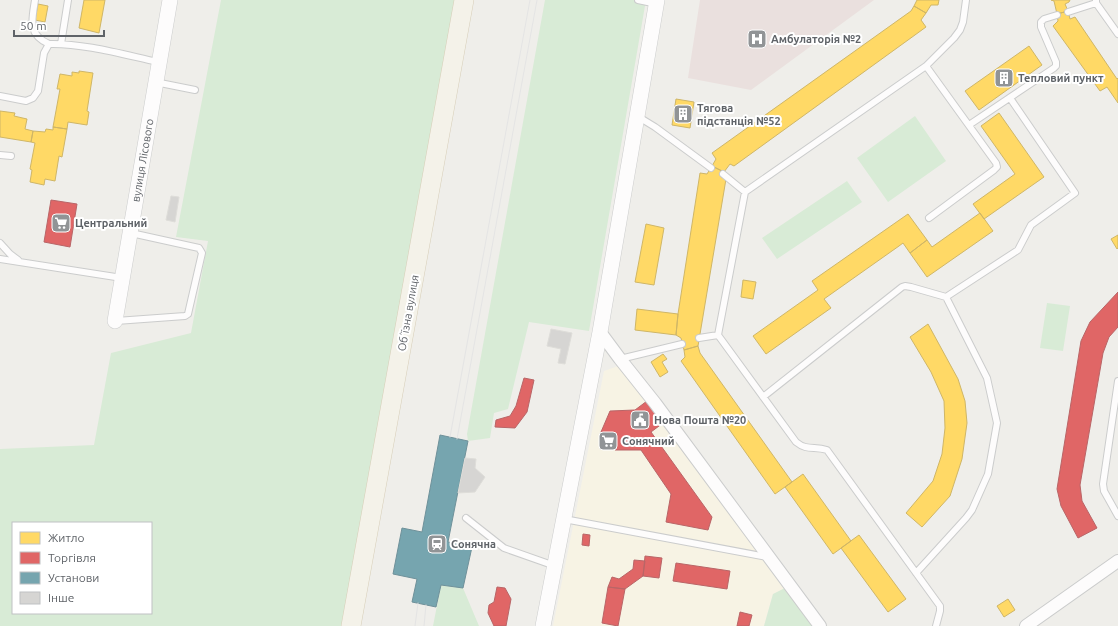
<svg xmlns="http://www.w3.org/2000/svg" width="1118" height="626" font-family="Ubuntu,sans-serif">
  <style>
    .commercial { fill: #f7f3e4 }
    .medical { fill: #eae0de }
    .green { fill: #d8ebd6; fill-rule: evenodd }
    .homes { fill: #ffd966; stroke: #cfb667 }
    .shops { fill: #e06666; stroke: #b96567 }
    .public { fill: #76a5af; stroke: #6f919a }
    .building { fill: #d6d5d3; stroke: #deddd9 }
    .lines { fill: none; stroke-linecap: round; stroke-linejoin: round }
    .service-casing { stroke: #cbcccc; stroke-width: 8 }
    .minor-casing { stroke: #cbcccc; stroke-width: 14 }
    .tertiary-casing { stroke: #cbcccc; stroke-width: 16 }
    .primary-casing { stroke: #d7ceb8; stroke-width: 20 }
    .service { stroke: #fdfcfc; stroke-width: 6 }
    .minor { stroke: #fdfcfc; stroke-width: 12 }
    .tertiary { stroke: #fdfcfc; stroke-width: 15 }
    .primary { stroke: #f4f2e9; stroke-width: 19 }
    .tram { stroke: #e4e4e4; stroke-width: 1 }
    .labels { text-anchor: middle; stroke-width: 4; stroke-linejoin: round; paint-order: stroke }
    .poi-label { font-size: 11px; font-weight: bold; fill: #5f6368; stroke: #fff; text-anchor: start }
    .street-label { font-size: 11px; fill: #5f6368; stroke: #fff }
  </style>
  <rect width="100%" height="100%" fill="#efeeea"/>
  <path class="commercial" d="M621 365 787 587 773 594 764 626H553L604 371Z"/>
  <path class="medical" d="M700 0H874L751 90 688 78Z"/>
  <path class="green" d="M221 0H464L351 626H0V449L94 445 111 353 191 333 208 241 176 237ZM13 523H151V613H13Z
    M545 0H646L589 331 529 322 508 409 494 413 490 438 468 441 467 434Z
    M915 116 946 161 888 202 857 158Z
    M847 181 862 202 777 259 762 238Z
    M1047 303 1070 306 1063 351 1040 348Z
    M441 585 463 588 479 626H433Z
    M787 587 813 626H764L773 594Z"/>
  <path class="homes" d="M84 0H105L99 33 79 28Z
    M917 0H939L938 5H931L926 13 914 6Z
    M1051 0H1070L1069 2 1065 4 1068 11 1057 14 1054 1Z
    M38 4 48 6 45 22 35 20Z
    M914 6 926 13 921 20 926 27 734 166 730 164 724 172 712 166 716 159 712 153 911 11Z
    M1068 11 1070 19 1075 17 1117 79 1118 78V103L1107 87 1100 91 1053 26 1058 21 1057 14Z
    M1029 46 1042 65 979 110 965 91Z
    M79 71 93 73 87 111 89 112 87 125 68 122 67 129 53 127 60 89H57L60 74 72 76V72L79 73Z
    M676 99 694 102 690 128 672 125Z
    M0 111 15 113 14 116 27 119 25 129 33 131 31 142 0 137Z
    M999 113 1044 177 984 219 973 204 1015 174 981 126Z
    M53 127 67 129 62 157 59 156 55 181 45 179 44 185 30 182 32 170 30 169 35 143 31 142 33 131 45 132 46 129 53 130Z
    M712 166 724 172 721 177 726 179 698 346 684 350 681 338 676 335 678 314 700 173 707 174Z
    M980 213 993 231 927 277 910 253 927 240 932 247Z
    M908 214 927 240 910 253 903 243 899 246 824 299 831 308 766 354 753 336 818 290 812 281Z
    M646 224 664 228 654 285 635 282Z
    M1118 235V248L1117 249 1111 239Z
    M743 280 756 282 753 299 741 297Z
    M637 309 678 314 676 335 635 330Z
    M928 324 958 379 965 401 967 423 962 459 950 496 922 527 906 513 933 481 942 454 945 428 944 401 931 372 910 337Z
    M698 346 700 353 792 482 775 494 681 361 685 357 684 350Z
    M663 354 667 359 662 362 668 372 660 377 651 362Z
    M803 474 851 541 833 554 785 487Z
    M859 535 906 599 888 612 841 548Z
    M1008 599 1015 610 1004 617 997 606Z"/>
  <path class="shops" d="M51 200 77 204 70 247 44 242Z
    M1118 292V327L1109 337 1103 353 1080 485 1082 501 1097 528 1078 538 1061 506 1057 489 1081 341 1090 322Z
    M524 378 534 380 527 412 515 428 495 427 496 420 510 416 516 406Z
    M647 401 663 423 651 432 712 517 708 530 666 522 671 494 641 450H615L601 432 610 411 635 410Z
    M583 534 590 535 589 546 582 545Z
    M645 556 662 558 659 578 643 576Z
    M634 560 645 561 643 576 625 589 608 587 612 577 619 579 633 569Z
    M676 563 730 571 727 589 673 581Z
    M497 587 505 588 511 599 506 626H494L488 613 489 605 494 602Z
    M608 587 625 589 618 626 602 623Z
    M740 612 752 615 749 626H737Z"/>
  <path class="public" d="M440 435 468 441 448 542 472 547 463 588 441 585 436 607 412 602 417 579 393 574 402 528 422 532Z"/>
  <path class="building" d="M171 196 179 197 175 222 166 220Z
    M551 329 572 333 565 364 558 363 561 349 547 346Z
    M465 458 476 459 475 468 485 477 475 492 458 493Z"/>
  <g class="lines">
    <g class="service-casing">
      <path id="service" d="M35 0C32 20 27 34 49 44
        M638 0 657 4
        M1096 0V3L1118 34
        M1068 12 1096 3
        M61 44 68 0
        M926 66 996 163 997 167 994 170 929 218
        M155 82 195 90
        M0 96 26 101 33 98 38 91 44 53 49 44C83 43 125 55 158 62
        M637 116 655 127 711 168
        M969 125 1054 68 1056 66V62L1041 27V22L1044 19 1057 15
        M0 155 11 156
        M723 174 745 192
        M0 243 10 254 18 260
        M0 259 122 278
        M116 321 185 316 188 314 202 253 199 248 131 233
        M699 338 718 335
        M620 359 682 344
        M1118 381 1103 484 1104 491 1118 516
        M763 397 902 287 905 286 911 287 946 297 1018 250 1031 225 1075 193 1010 98
        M466 518 504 548 555 566
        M564 519 767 557
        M916 573 966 518 972 510 988 474 997 423 987 378 946 297
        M936 626 940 611V606L827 450C814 446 807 451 796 442L718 335 745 192 926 66 954 38 960 30 963 22 966 0"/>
    </g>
    <g class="minor-casing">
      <path id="minor" d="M600 332 620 359 655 403 820 626
        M1026 626 1118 561"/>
    </g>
    <g class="tertiary-casing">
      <g id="tertiary">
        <path id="s1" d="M115 321 170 0"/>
        <path d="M543 626 600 332 657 0"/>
      </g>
    </g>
    <g class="primary-casing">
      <path id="primary" d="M351 626 464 0"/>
    </g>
    <use href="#service" class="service"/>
    <use href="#minor" class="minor"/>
    <use href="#tertiary" class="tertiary"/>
    <use href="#primary" class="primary"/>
    <path class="tram" d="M450 437 530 0
      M457 439 537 0
      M415 626 418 603
      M424 626 426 605"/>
  </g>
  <defs>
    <g id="hospital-square" transform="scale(1)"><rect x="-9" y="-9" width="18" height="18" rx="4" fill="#919496" stroke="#fff"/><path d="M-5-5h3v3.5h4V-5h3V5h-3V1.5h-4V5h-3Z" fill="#fff"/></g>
    <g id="building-square" transform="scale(1)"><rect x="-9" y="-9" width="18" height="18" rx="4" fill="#919496" stroke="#fff"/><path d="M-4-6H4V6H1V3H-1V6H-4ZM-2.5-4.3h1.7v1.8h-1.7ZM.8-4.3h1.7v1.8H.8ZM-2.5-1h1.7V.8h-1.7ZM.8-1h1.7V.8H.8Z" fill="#fff"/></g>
    <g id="supermarket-square" transform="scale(1)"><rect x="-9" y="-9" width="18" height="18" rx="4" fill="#919496" stroke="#fff"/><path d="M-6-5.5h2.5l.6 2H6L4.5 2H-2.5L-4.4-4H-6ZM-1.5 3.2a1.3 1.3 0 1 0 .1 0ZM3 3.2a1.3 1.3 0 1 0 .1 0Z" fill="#fff"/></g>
    <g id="civic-square" transform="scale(1)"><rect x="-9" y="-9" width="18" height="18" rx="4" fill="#919496" stroke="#fff"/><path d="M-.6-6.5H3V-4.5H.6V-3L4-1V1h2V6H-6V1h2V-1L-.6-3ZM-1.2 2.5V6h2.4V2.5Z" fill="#fff"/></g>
    <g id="station-square" transform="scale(1)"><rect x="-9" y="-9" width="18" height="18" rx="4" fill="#919496" stroke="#fff"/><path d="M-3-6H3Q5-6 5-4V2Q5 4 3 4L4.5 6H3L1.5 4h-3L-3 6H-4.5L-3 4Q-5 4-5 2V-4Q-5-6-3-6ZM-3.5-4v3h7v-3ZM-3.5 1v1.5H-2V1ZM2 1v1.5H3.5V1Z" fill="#fff"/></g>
  </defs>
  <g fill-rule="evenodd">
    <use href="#hospital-square" x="757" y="39"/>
    <use href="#building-square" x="1004" y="78"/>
    <use href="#building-square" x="683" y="114"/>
    <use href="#supermarket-square" x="61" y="223"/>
    <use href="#civic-square" x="640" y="420"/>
    <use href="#supermarket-square" x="608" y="441"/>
    <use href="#station-square" x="437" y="544"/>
  </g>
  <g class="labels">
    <g class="poi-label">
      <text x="771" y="43">Амбулаторія №2</text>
      <text x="1018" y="82">Тепловий пункт</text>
      <text x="697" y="112">Тягова<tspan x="697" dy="13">підстанція №52</tspan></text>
      <text x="75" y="227">Центральний</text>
      <text x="654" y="424">Нова Пошта №20</text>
      <text x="622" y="445">Сонячний</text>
      <text x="451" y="548">Сонячна</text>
    </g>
    <g class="street-label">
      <text dy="4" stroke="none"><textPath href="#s1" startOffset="163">вулиця Лісового</textPath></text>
      <text transform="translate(408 313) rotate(-80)" y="4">Обʼїзна вулиця</text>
    </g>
  </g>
  <rect x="12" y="522" width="140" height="92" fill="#ffffff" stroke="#bfc1c3"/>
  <rect x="20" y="532" width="20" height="12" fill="#ffd966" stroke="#bfc1c3"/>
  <text x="48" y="542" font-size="12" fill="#5f6368">Житло</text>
  <rect x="20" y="552" width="20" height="12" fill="#e06666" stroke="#bfc1c3"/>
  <text x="48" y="562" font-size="12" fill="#5f6368">Торгівля</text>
  <rect x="20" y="572" width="20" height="12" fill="#76a5af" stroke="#bfc1c3"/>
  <text x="48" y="582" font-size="12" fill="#5f6368">Установи</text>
  <rect x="20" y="592" width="20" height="12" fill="#d6d5d3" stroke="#bfc1c3"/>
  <text x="48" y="602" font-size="12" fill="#5f6368">Інше</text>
  <path d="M14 30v6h90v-6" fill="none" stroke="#5f6368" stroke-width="2"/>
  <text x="20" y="30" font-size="12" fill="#5f6368" stroke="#ffffff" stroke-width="3" paint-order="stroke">50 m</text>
</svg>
